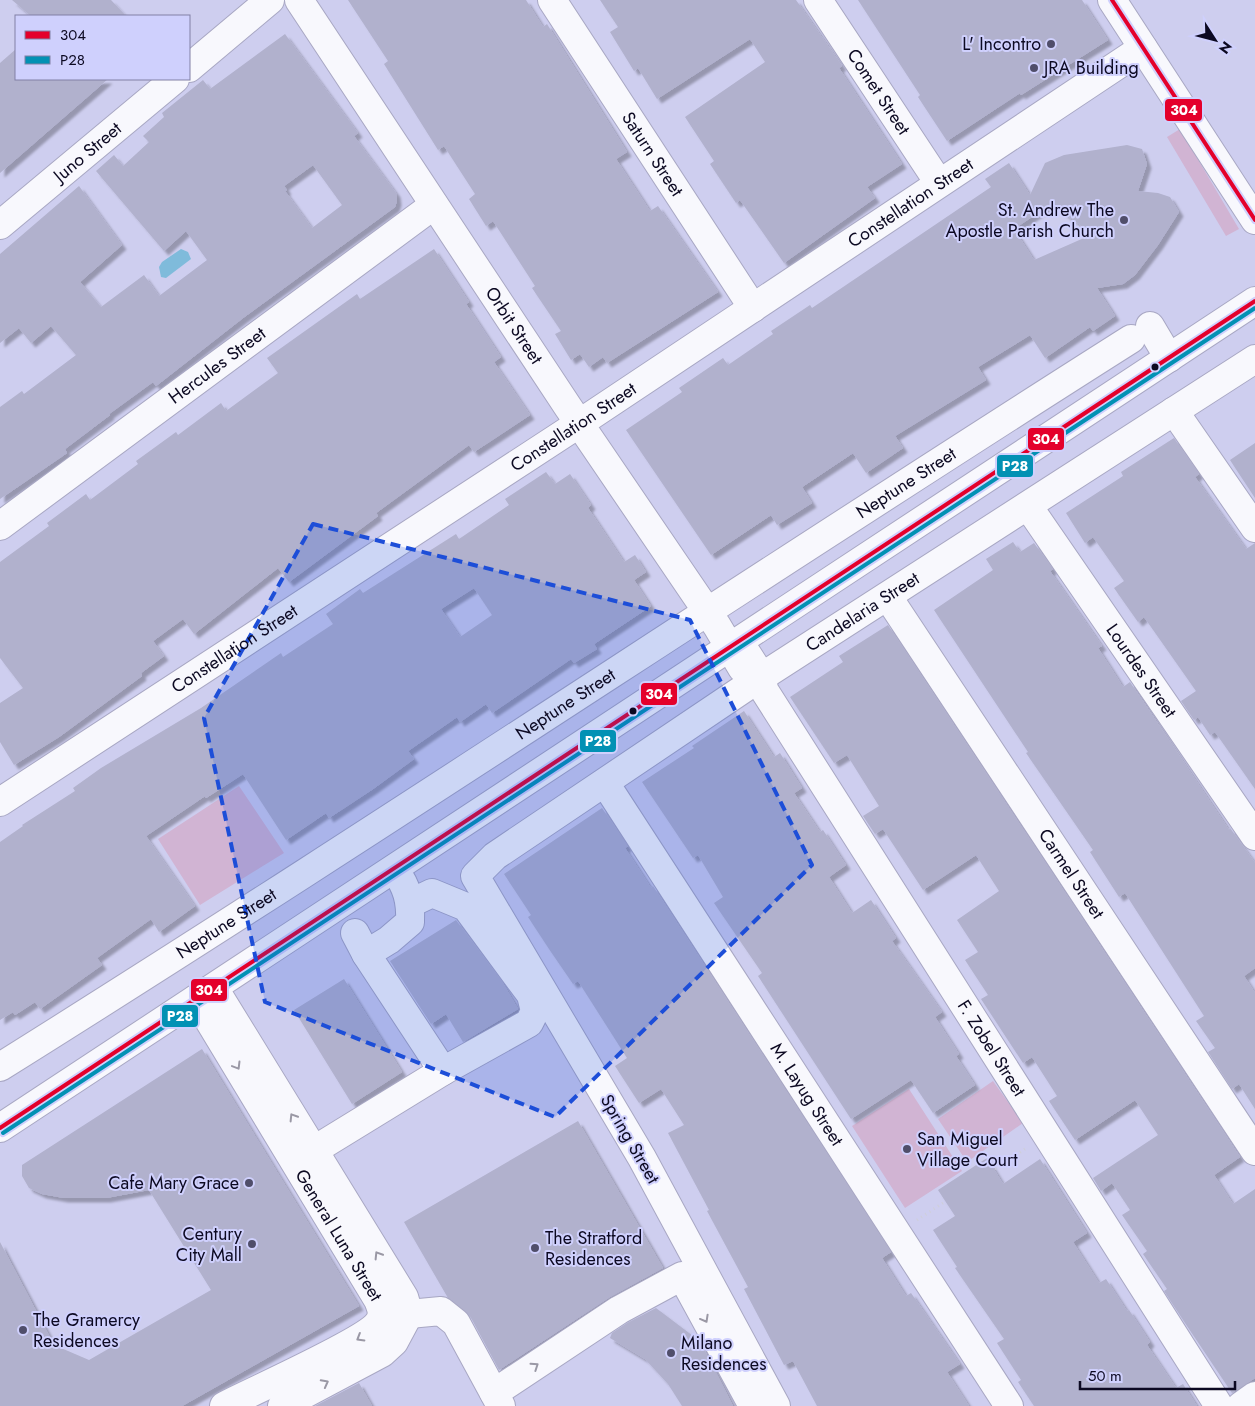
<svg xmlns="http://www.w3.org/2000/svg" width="1255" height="1406" font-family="Jost,sans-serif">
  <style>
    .green { fill: #d1b4d3 }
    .water { fill: #7fbbdb }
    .building { fill: #b1b1cd; fill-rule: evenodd; filter: url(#shadow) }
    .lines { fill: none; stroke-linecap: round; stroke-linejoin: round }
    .minor-casing { stroke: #a8a7c3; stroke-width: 30 }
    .major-casing { stroke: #a8a7c3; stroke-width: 30 }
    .path { stroke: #cfcfd9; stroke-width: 3; stroke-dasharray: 1 4; stroke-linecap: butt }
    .minor { stroke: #f8f8fd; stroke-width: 28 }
    .major { stroke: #f8f8fd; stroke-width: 28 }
    .bus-1-casing { stroke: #cfd0fd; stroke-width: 8 }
    .bus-2-casing { stroke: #cfd0fd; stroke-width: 8 }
    .bus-1 { stroke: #e4002b; stroke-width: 4 }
    .bus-2 { stroke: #0291b4; stroke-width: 4 }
    .oneway { stroke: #9a98a5 }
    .marked { fill: #1d4ed8; fill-opacity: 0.2; stroke: #1d4ed8; stroke-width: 4; stroke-dasharray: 10 6; stroke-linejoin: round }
    .poi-dot { fill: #504e6a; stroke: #cfd0fd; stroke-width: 2 }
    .bus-dot { fill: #0c0922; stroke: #cfd0fd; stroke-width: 2 }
    .labels { text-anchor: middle; stroke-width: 4; stroke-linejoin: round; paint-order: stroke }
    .poi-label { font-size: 18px; fill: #0c0922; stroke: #cfd0fd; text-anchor: start }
    .street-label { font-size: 18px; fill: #0c0922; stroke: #cfd0fd }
    .line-badge { stroke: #cfd0fd; stroke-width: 2 }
    .badge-label { font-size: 14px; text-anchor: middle; font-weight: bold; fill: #fff }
  </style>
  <defs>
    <filter id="shadow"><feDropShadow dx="4.5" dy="4.5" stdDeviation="1" flood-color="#0004"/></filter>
  </defs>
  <rect width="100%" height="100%" fill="#ceceef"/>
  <path class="green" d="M1180 129 1239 229 1226 236 1167 137Z
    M239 786 284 853 200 905 158 839Z
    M993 1081 1023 1123 967 1162 938 1119Z
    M909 1089 962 1171 905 1208 852 1126Z"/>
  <path class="water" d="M181 249 188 252 191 259 166 278 161 277 159 267 162 262Z"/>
  <path class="building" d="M12 0H111L126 16H31Z
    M348 0H526L543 27 547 24 627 152 616 159 650 211 658 206 718 292 607 363 603 357 589 367 580 354 571 360 555 334 561 331 532 288 535 286 493 221 486 226 469 199 475 194 444 146 438 150 384 64 388 61Z
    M600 0H796L842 66 839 68 902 164 867 187 875 198 784 263 740 200 736 203 710 164 714 161 685 117 765 62 750 39 657 99 638 68 634 71 610 32 618 27Z
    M858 0H1082L1108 40 1021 95 1020 93 947 141 918 97 920 95Z
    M285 34 358 133 354 136 396 193 397 201 395 207 243 318 156 386 153 382 109 414 110 415 65 449 67 453 0 499V407L22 391 24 394 76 355 51 326 31 343 19 328 0 343V254L79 186 122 245 80 282 101 307 144 275 159 296 207 260 186 231 164 251 96 171 114 155 123 166 149 142 143 136 164 117 162 113 203 80 210 89ZM313 165 342 205 312 228 285 191 287 190 284 186Z
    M16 49V79H108L0 173V63Z
    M1127 145 1142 149 1147 164 1138 191 1158 193 1170 197 1179 212 1158 245 1135 275 1123 284 1097 288 1115 316 1093 331 1090 327 1045 358 1030 335 978 367 986 380 895 436 903 448 866 473 853 453 802 487 812 503 777 525 771 515 711 555 626 430 682 392 679 388 723 358 728 365 773 334 771 331 810 305 812 308 991 187 985 179 1009 163 1030 195 1045 163 1064 155ZM1051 204 1093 234 1034 260 1014 229Z
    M434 249 469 302 466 304 501 357 494 362 530 415 474 452 469 445 376 513 378 516 289 582 278 568 194 634 183 619 153 641 164 656 141 673 142 676 59 737 14 765 0 742V703L23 688 0 658V562L49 526 47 523 86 494 90 500 138 464 136 461 176 432 178 435 221 403 226 411 278 373 267 358 357 294 360 299Z
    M1174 438 1199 474 1195 477 1246 549 1255 543V789L1215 732 1210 735 1198 717 1194 720 1181 701 1196 691 1144 617 1138 622 1114 588 1124 581 1093 537 1085 543 1066 513 1123 476 1121 472Z
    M1255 443V498L1230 460Z
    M546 472 555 484 570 474 591 505 588 508 624 562 635 555 646 572 634 580 651 606 594 644 597 649 574 663 571 659 492 713 486 704 460 722 457 717 408 751 414 759 373 789 329 818 326 813 286 840 243 774 206 798 205 796 146 836 195 906 159 932 151 919 97 958 102 965 40 1009 35 1002 15 1015 13 1012 0 1020V842L23 826 22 825 75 791 73 788 101 768 201 708 281 653 283 657 333 624 326 614 360 589 363 593 456 534 459 539 509 505 505 499ZM474 588 492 615 460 637 441 609Z
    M1013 542 1020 552 1034 543 1053 569 1050 571 1102 646 1098 648 1123 687 1130 682 1229 830 1230 828 1255 863V968L1244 976 1255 993V1109L1239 1084 1232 1089 1208 1052 1215 1048 1196 1021 1204 1016 1125 893 1119 897 1090 852 1093 850 1026 753 1028 752 934 610 993 570 986 559Z
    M888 625 1240 1157 1214 1175 1233 1204 1255 1189V1378L1232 1393 1185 1323 1164 1291 1167 1289 1143 1254 1147 1251 1122 1215 1130 1210 1112 1183 1101 1191 1093 1178 1158 1135 1135 1100 1075 1140 1049 1101 1057 1096 1032 1057 1023 1063 981 999 988 995 965 960 978 952 957 920 999 891 976 855 923 890 883 829 875 834 863 816 879 806 847 755 834 763 790 697 843 662 839 656Z
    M744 711 774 757 780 753 802 788 794 793 820 832 823 830 846 865 829 877 852 913 871 900 896 938 892 941 942 1012 935 1017 959 1054 956 1056 975 1085 933 1113 911 1080 851 1119 758 976 762 973 714 903 723 897 698 855 693 858 642 782 694 748 692 746Z
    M602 808 628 846 625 848 651 888 653 886 891 1252 882 1258 906 1296 911 1293 960 1364 947 1372 969 1406H817L793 1361 784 1365 744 1289 748 1287 707 1211 709 1210 668 1133 684 1125 661 1089 639 1103 615 1066 627 1058 578 981 573 984 549 949 528 917 531 915 504 874Z
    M456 920 501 980 518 1009 463 1042 446 1014 431 1024 390 961Z
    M344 979 402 1072 352 1104 294 1010Z
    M202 1049 359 1306 182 1406H0V1242L54 1345 89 1360 211 1290 149 1190 106 1198H64L42 1194 29 1188 22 1176V1165Z
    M578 1121 663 1268 610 1297 499 1370 470 1316 448 1298 404 1222Z
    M987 1158 1003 1184 1040 1159 1087 1233 1073 1242 1099 1283 1106 1279 1127 1311 1129 1310 1150 1342 1147 1345 1176 1388 1183 1384 1197 1406H1034L1018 1382 1021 1380 997 1343 1004 1339 955 1268 957 1267 933 1230 955 1216 938 1190Z
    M656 1308 693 1336 705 1351 733 1406H682L668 1384 645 1359 610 1338 612 1333 627 1323Z
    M359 1383 372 1406H315Z"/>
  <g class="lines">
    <g class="minor-casing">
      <g id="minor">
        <path id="s1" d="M299 0 568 407 717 626 742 668"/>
        <path id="s2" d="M552 0 753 308"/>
        <path id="s3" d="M818 0 939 183"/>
        <path d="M1112 0 1255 220"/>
        <path d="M189 68 270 0"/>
        <path id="s4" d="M0 225 175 79"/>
        <path d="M1150 326 1169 358"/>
        <path d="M1174 411 1255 528"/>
        <path id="s5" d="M1028 506 1255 836"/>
        <path id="s6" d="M0 526 434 205"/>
        <path id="s7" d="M888 597 1255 1151"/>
        <path id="s8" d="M740 643 762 677 764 690 1219 1406"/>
        <path id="s9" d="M605 783 1009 1406"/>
        <path id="s10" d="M0 802 580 423 1143 48"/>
        <path d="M355 933 366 954 389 940 410 922C411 901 407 887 395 870"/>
        <path d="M366 954 443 1071"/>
        <path d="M214 988 404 1297 409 1314 394 1342 382 1353 282 1406"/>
        <path id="s11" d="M196 999 378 1300C381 1307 384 1314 379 1322 367 1341 252 1391 224 1406"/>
        <path id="s12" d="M0 1067C380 829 752 579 1131 339"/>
        <path d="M298 1160 443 1071 529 1023 535 1011 531 995 466 907 432 893 411 903"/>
        <path d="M409 1314 441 1311 456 1323 501 1406"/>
        <path d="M494 1393 619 1310 682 1276 753 1406"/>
        <path id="s13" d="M776 1406 642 1158 475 876 495 856 752 683 1255 359"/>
        <path d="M1241 1406 1255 1396"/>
      </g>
    </g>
    <g class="major-casing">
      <path id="major" d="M0 1128 1255 301"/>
    </g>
    <path class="path" d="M995 1169 1028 1147
      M917 1220 946 1201"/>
    <use href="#minor" class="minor"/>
    <use href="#major" class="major"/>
    <g class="bus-1-casing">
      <path id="bus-1" d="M1112 0 1255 220
        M0 1128 1255 301"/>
    </g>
    <g class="bus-2-casing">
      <path id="bus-2" d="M3 1133 1255 308"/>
    </g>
    <use href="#bus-1" class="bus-1"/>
    <use href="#bus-2" class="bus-2"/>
  </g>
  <defs><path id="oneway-chevron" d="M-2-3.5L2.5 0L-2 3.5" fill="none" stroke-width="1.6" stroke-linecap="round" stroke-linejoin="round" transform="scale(1.25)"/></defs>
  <g class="oneway">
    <use href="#oneway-chevron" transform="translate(237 1066) rotate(59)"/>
    <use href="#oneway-chevron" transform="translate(293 1117) rotate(-122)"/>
    <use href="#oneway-chevron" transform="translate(378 1255) rotate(-122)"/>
    <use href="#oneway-chevron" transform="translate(705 1319) rotate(61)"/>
    <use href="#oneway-chevron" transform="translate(360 1338) rotate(149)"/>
    <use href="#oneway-chevron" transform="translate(535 1366) rotate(-34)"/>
    <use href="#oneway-chevron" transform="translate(325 1383) rotate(-28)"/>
  </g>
  <path class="marked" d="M313 524 690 620 812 865 555 1117 265 1002 204 718Z"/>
  <g class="poi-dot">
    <circle cx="1051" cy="44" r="5"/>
    <circle cx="1034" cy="68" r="5"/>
    <circle cx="1124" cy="220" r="5"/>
    <circle cx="907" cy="1149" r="5"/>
    <circle cx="249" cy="1183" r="5"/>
    <circle cx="252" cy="1244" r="5"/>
    <circle cx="535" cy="1248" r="5"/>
    <circle cx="23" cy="1330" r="5"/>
    <circle cx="671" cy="1353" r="5"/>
  </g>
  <g class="bus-dot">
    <circle cx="1155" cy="367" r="4.5"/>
    <circle cx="633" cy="711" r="4.5"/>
  </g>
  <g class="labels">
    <g class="poi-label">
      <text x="1041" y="50" text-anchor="end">L' Incontro</text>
      <text x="1044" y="74">JRA Building</text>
      <text x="1114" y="216" text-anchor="end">St. Andrew The<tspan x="1114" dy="21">Apostle Parish Church</tspan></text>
      <text x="917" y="1145">San Miguel<tspan x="917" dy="21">Village Court</tspan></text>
      <text x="239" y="1189" text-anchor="end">Cafe Mary Grace</text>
      <text x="242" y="1240" text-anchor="end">Century<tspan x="242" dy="21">City Mall</tspan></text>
      <text x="545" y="1244">The Stratford<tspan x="545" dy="21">Residences</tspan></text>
      <text x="33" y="1326">The Gramercy<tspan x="33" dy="21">Residences</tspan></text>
      <text x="681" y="1349">Milano<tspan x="681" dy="21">Residences</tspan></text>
    </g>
    <g class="street-label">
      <text dy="6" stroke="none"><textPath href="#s3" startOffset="110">Comet Street</textPath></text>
      <text dy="6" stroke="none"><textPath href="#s4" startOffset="114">Juno Street</textPath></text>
      <text dy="6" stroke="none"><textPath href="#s2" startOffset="184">Saturn Street</textPath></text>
      <text dy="6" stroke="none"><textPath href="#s10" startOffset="1090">Constellation Street</textPath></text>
      <text dy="6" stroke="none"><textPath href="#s1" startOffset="390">Orbit Street</textPath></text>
      <text dy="6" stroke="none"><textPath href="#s6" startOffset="270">Hercules Street</textPath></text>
      <text dy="6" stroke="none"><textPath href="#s10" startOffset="685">Constellation Street</textPath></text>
      <text dy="6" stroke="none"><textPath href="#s12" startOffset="1078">Neptune Street</textPath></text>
      <text dy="6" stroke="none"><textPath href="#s13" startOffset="1079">Candelaria Street</textPath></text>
      <text dy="6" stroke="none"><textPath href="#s10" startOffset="280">Constellation Street</textPath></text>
      <text dy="6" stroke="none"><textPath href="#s5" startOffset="200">Lourdes Street</textPath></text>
      <text dy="6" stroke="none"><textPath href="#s12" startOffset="672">Neptune Street</textPath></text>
      <text dy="6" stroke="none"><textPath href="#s7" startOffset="332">Carmel Street</textPath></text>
      <text dy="6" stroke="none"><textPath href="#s12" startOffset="268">Neptune Street</textPath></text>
      <text dy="6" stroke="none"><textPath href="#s8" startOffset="478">F. Zobel Street</textPath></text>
      <text dy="6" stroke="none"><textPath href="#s9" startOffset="371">M. Layug Street</textPath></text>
      <text transform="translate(630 1139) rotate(60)" y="6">Spring Street</text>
      <text dy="6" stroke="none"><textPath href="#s11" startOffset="276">General Luna Street</textPath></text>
    </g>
  </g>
  <g class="line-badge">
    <rect x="1164" y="98" width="39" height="24" rx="5" fill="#e4002b"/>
    <rect x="1027" y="427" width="38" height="24" rx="5" fill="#e4002b"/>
    <rect x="996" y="454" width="38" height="24" rx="5" fill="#0291b4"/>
    <rect x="640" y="682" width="38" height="24" rx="5" fill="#e4002b"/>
    <rect x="579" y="729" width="38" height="24" rx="5" fill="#0291b4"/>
    <rect x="190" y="978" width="38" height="24" rx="5" fill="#e4002b"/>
    <rect x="161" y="1004" width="38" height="24" rx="5" fill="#0291b4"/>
  </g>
  <g class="badge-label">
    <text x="1184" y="115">304</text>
    <text x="1046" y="444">304</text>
    <text x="1015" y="471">P28</text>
    <text x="659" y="699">304</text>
    <text x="598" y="746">P28</text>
    <text x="209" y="995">304</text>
    <text x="180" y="1021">P28</text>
  </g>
  <rect x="15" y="15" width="175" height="65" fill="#cfd0fd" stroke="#8180a5"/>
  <rect x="25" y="31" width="25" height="8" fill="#e4002b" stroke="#8180a5"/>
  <text x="60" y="40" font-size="15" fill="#0c0922">304</text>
  <rect x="25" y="56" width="25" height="8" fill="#0291b4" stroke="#8180a5"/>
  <text x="60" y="65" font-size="15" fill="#0c0922">P28</text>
  <g transform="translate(1215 40) rotate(126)" stroke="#cfd0fd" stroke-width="4" paint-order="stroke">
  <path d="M0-4L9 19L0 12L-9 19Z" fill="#0c0922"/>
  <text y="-8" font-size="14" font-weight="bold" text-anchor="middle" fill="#0c0922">N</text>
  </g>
  <path d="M1080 1381v8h155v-8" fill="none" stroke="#0c0922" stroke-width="2.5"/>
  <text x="1088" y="1381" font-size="15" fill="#0c0922" stroke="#cfd0fd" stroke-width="4" paint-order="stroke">50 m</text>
</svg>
